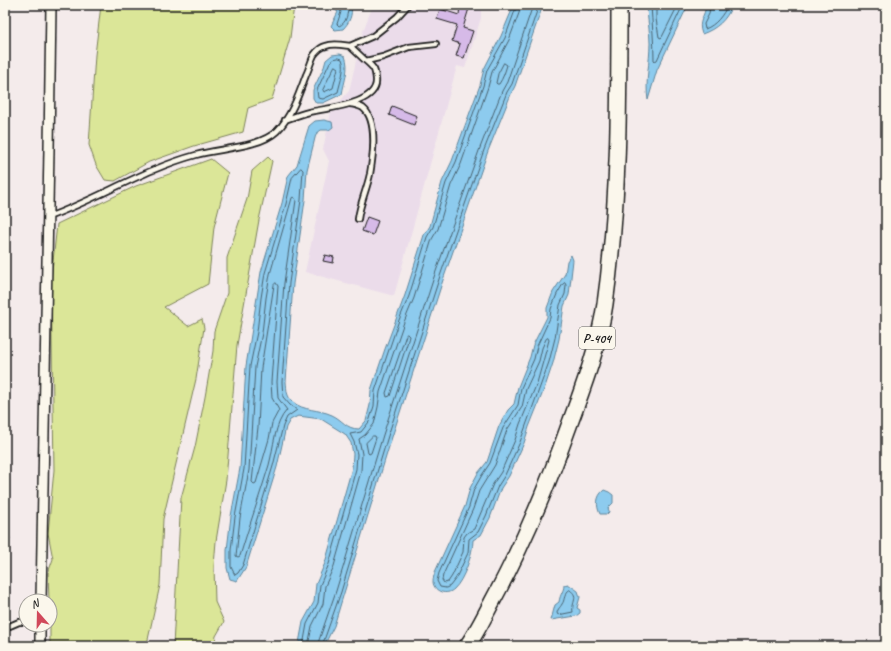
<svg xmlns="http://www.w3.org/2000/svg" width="891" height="651" font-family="Caveat,sans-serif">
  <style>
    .built { fill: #ebdcea }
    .green { fill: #dbe698; stroke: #7c815a }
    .water { fill: #8dcbee; stroke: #60859a }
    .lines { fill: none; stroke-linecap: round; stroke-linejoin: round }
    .shore { stroke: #496270; stroke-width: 1 }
    .building { fill: #d6bae8; stroke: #1c1c1c }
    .service-casing { stroke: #1c1c1c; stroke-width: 8 }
    .minor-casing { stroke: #1c1c1c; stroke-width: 12 }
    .trunk-casing { stroke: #1c1c1c; stroke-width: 18 }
    .service { stroke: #fbf7ec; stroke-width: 4.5 }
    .minor { stroke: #fbf7ec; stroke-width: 9 }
    .trunk { stroke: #fbf7ec; stroke-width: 15 }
    .labels { text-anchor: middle; stroke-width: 3; stroke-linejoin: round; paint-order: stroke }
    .shield { fill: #fbf7ec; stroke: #5f5e5a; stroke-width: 1 }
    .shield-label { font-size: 13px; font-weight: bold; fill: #1c1c1c }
  </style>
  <rect width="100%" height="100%" fill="#f4ebeb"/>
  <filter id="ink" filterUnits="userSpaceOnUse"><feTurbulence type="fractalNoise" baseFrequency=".025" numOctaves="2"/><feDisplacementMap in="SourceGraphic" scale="8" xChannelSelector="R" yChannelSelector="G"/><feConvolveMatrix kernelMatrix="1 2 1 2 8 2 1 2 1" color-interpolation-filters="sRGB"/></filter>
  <g filter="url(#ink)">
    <path class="built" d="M373 5H481V18L465 68 457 66 394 296 305 272 329 161 323 149 331 112 349 91 363 31Z"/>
    <path class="green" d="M101 5H294L290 38 272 99 248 108 243 132 194 146 149 162 115 181 105 180 96 165 89 145 95 55Z
      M268 157 272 161 259 220 237 345 226 480 216 541 214 566 215 602 224 622 216 636 214 646H173L181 498 195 447 205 397 213 351 214 331 227 293V258L247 199 252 171Z
      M211 159 228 173 214 227 208 284 164 307 188 326 202 319 204 328 196 379 163 519 160 585 147 644 146 646H50V601H49L48 573 53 559 48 533 54 470 51 280 57 224 136 186Z"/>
    <path class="water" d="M332 5H354L351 6C353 15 349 23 343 29L335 30 331 26 338 12 334 9Z
      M514 5H543L515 86 511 94 488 151 443 280 392 437 344 593 334 626 324 646H299V643L303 622 314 602 316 584 325 563 352 468 353 454 351 443 345 434 321 419 298 416 290 420 286 427 277 467 246 567 237 581 230 579 227 568V550L231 516 240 468 246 366 261 272 282 203 288 176 297 165 309 126 315 121 324 120 332 122 333 127 329 130H321L316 134 307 170 305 200 293 284 286 382C287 390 286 396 293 402 303 411 319 409 332 415 343 420 346 429 359 429L366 421 370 405 371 390 385 349 405 295 424 235 430 226 442 182 452 161 480 85 484 69 501 36Z
      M647 5H688L657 70 648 100C645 82 650 62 650 43 650 31 647 18 647 5Z
      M706 5H732C727 20 716 29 702 34 697 21 705 17 706 5Z
      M340 54 345 56C350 68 344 82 342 94L323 103H316L313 98V90L324 67 326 60 332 55Z
      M571 255 573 260 569 295 564 306 559 339 553 363 545 387 529 427 524 443 509 476 501 488 490 518 481 535 473 540C473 553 464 580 454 589 447 596 434 592 433 582 433 579 434 575 435 572L465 506 470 488 478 473 487 462 499 426 508 410 514 404 518 387 530 357 533 345 547 317V308L553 292 565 274 567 261Z
      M604 490 609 492 613 495V503L608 508 609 512 607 514H600C596 506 596 496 604 490Z
      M5 522 10 539 5 550Z
      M568 584 578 591 580 597 577 608 580 610V613L576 616 551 620 555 605 559 602C560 594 564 591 564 585Z"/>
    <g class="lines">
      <path class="shore" d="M337 5 341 12 337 24 339 26C347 23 348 13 348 5
        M651 5C652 23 654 41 654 60L655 61 657 60 683 5
        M656 5V19L659 37 661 38 662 37 678 5
        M710 5 709 14 704 24 705 29C716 25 723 15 728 5
        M339 58 342 59C346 68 340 82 338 92L323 99 318 98 317 90 330 62 334 59Z
        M504 63 507 65C505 72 503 78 499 84H497L496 83 498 74Z
        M335 66 338 68 333 88 324 92 323 90Z
        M301 168 303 170 301 200 289 283 282 382 283 397 290 405 297 410 287 417 283 426 273 466 243 565 238 573 235 575 231 567V550L235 517 244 469 250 366 257 332 261 298 265 273 286 204 292 178Z
        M294 197 296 200 284 283 277 382 278 398 287 410C274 424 274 447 269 465 260 495 249 526 240 556L238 557 236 556 240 518 249 470 255 367 262 333 266 298 270 274 292 198Z
        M276 283 278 286 271 382 272 398 279 410 272 423 269 439 256 483 254 484 252 482 258 427 261 368 274 285Z
        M565 283 566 285 565 294 560 305 555 338 549 362 520 442 505 475 498 486 486 516 478 532 469 539 468 553 456 578 450 586 446 588 440 587 437 581 439 573 469 507 474 489 482 475 490 463 503 428 518 405 521 388 534 359 537 346 550 318 551 309 557 294 563 284Z
        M407 334 409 336 407 344 390 396 387 397 386 393 406 335Z
        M548 338 549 340 537 383 520 424 515 440 501 472 493 484 474 529 467 533 464 537 463 552 452 576 448 582 444 583 442 580 443 575 473 509 479 491 495 465 507 430 522 407 526 389 539 361 542 348 546 339Z
        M373 436H375L376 438 371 453 369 454 368 453 366 443Z
        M570 590C580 597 571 602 573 612L558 615 557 613C558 608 560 608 562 604 565 600 563 597 568 591Z
        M303 646 307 624 318 603 320 585 329 564 356 469 357 454 354 442 350 434 361 432 369 422 374 406 375 391 399 320 409 296 427 237 433 227 446 183 456 162 483 86 487 70 505 38 517 5
        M308 646 312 626 323 604 325 586 334 566 361 471 362 454 359 439 365 435 374 424 378 407 380 392 404 322 414 298 432 239 438 229 451 185 461 164 488 87 492 72 509 40 522 5
        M317 646 336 591 383 435 434 277 480 148 502 91 507 82 533 5
        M322 646 341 592 388 436 439 279 484 150 507 92 512 84 539 5"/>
    </g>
    <path class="building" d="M460 5H470L463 28 473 31 464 58 456 56 460 44 452 41 457 25 437 19 440 9 459 15Z
      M392 106 417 116 414 125 389 115Z
      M367 217 378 221 373 235 362 231Z
      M325 255 334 257 333 263 323 261Z"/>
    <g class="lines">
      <g class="service-casing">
        <path id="service" d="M350 46 373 36 397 17 408 5
          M351 104C355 105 360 106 363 108 378 120 373 157 370 174 367 189 360 203 358 219
          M285 120C293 117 301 114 309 112 326 108 379 105 376 79 375 69 374 68 366 61
          M48 217C98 199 144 169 196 155 220 148 259 148 277 131 291 117 299 94 306 75 309 69 311 61 314 55 317 51 321 47 326 46 333 43 342 45 350 46L366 61 383 57 409 47 436 44
          M5 628 19 622H26"/>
      </g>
      <g class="minor-casing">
        <path id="minor" d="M41 601 49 149 51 5
          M40 646V625"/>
      </g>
      <g class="trunk-casing">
        <path id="trunk" d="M467 646C477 632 484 617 492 602 523 545 548 485 570 423 584 385 599 345 605 304 619 205 619 105 619 5"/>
      </g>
      <use href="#service" class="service"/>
      <use href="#minor" class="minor"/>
      <use href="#trunk" class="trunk"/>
    </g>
  </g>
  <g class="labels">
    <rect class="shield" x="579" y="327" width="36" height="22" rx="3"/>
    <g class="shield-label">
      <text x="597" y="343">Р-404</text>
    </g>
  </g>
  <rect width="891" height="651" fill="none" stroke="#fbf7ec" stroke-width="20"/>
  <rect x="10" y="10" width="871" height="631" fill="none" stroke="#1c1c1c" stroke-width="1.5" filter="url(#ink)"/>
  <g transform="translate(38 613) rotate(340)"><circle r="19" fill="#fbf7ec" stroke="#a29f99"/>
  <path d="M0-3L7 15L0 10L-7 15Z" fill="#d1495b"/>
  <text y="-6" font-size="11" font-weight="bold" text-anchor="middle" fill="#1c1c1c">N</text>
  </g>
</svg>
